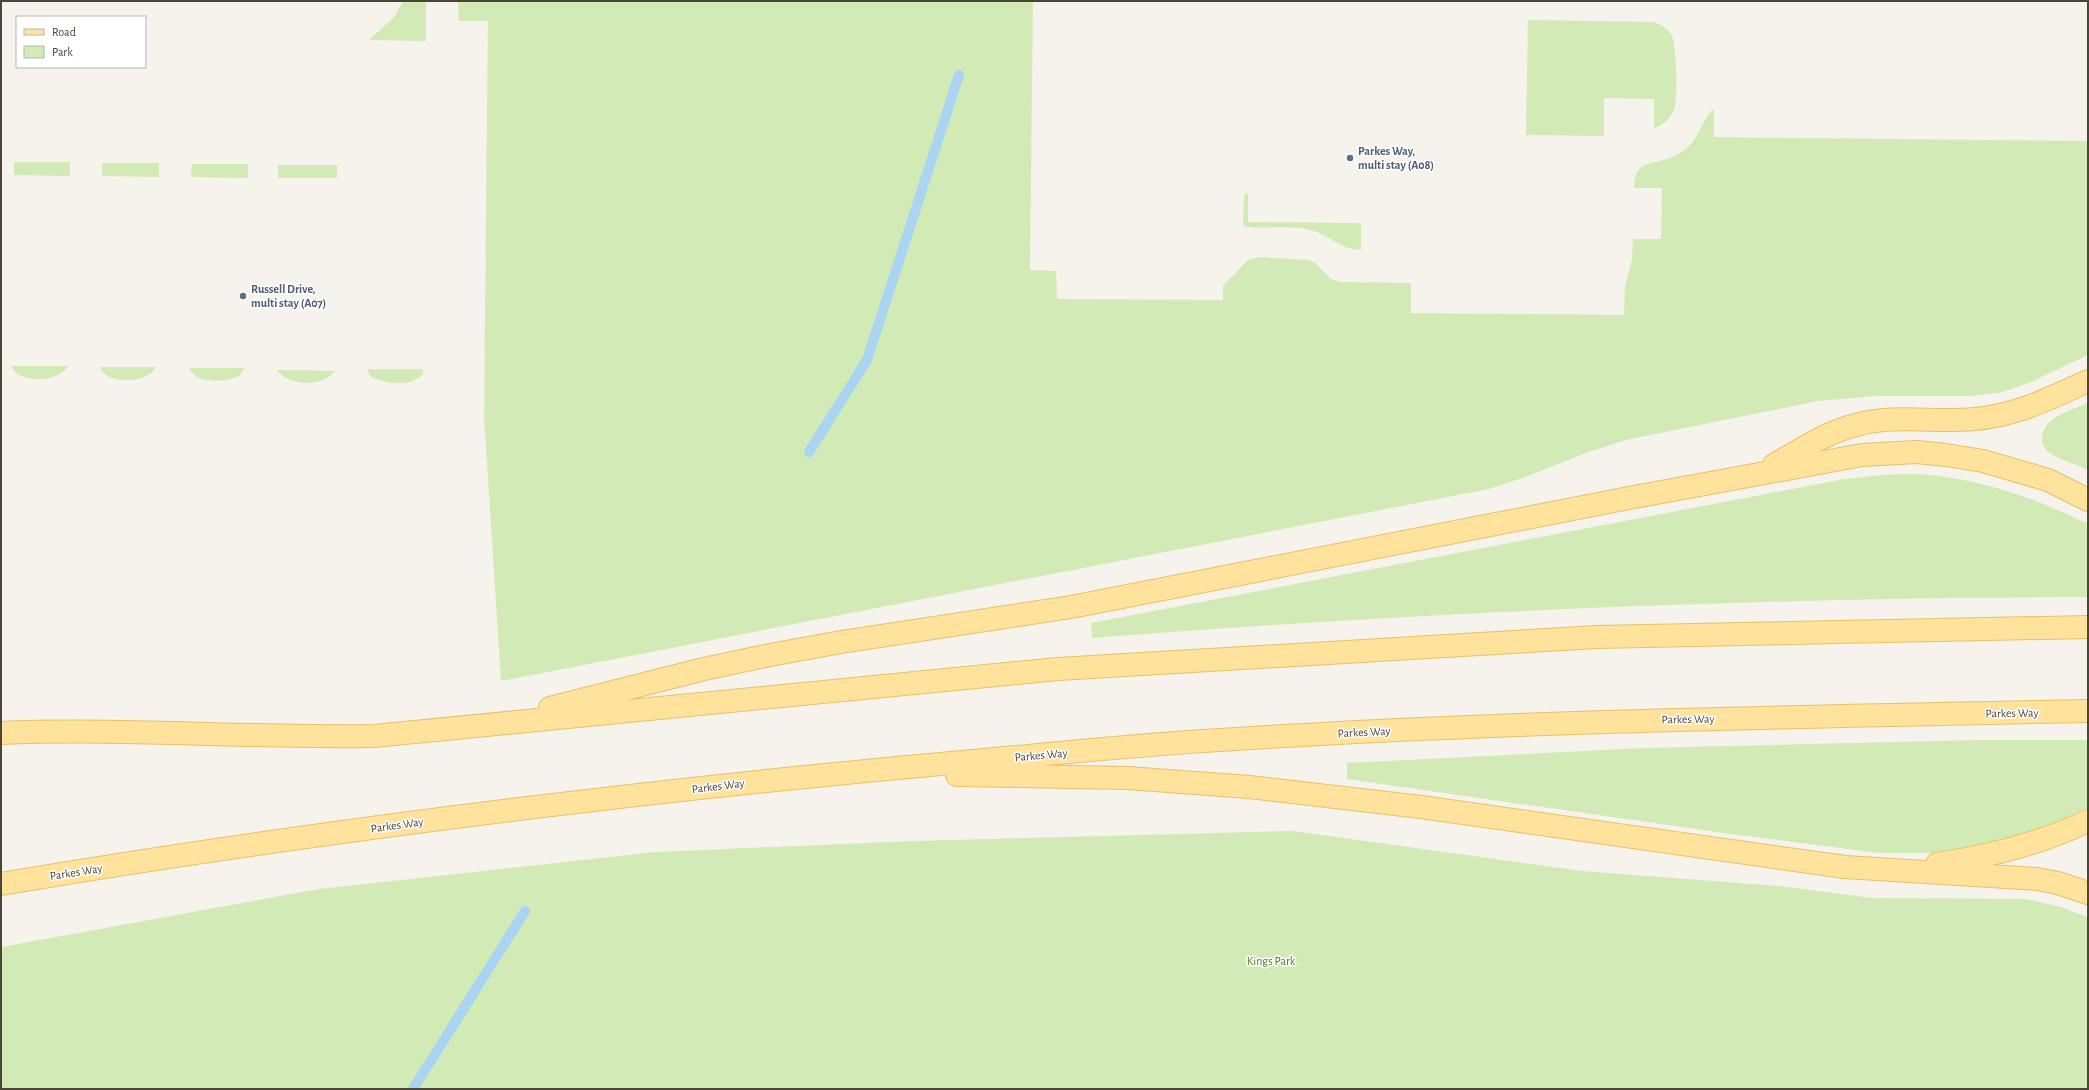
<svg xmlns="http://www.w3.org/2000/svg" width="2089" height="1090" font-family="'Alegreya Sans',sans-serif">
  <style>
    .green { fill: #d2eab5 }
    .lines { fill: none; stroke-linecap: round; stroke-linejoin: round }
    .stream { stroke: #a9d4f2; stroke-width: 10 }
    .major-casing { stroke: #e6c16a; stroke-width: 24 }
    .major { stroke: #ffe39c; stroke-width: 22 }
    .service-dot { fill: #5c6f8a; stroke: #fff; stroke-width: 1.5 }
    .labels { text-anchor: middle; stroke-width: 3; stroke-linejoin: round; paint-order: stroke }
    .service-label { font-size: 12px; font-weight: bold; fill: #4e5e75; stroke: #fff; text-anchor: start }
    .street-label { font-size: 12px; fill: #4b4439; stroke: #fff }
    .park-label { font-size: 12px; fill: #4a7f2a; stroke: #fff }
  </style>
  <rect width="100%" height="100%" fill="#f6f3ec"/>
  <path class="green" d="M403 1H426V41L369 40 394 17Z
    M458 1H1033L1030 270 1056 271 1057 299 1223 300V286L1248 260 1260 257 1308 260 1315 263 1331 279 1342 282 1411 283V313L1624 315 1625 286 1632 260 1633 239H1661L1662 188H1634C1635 164 1644 165 1663 160 1675 157 1687 150 1694 140 1700 133 1706 112 1714 110V137L2088 141V355L2031 382 2003 392 1972 396H1876L1818 401 1626 440 1589 452 1528 476 1489 489 501 681 484 416 488 21H459Z
    M1528 20 1653 22C1660 24 1666 27 1671 34 1677 42 1678 100 1674 110 1670 119 1663 125 1654 128V99L1604 98V136L1526 135Z
    M14 162H70V176L14 175Z
    M102 163H159V177L102 176Z
    M192 164H248V178L191 177Z
    M278 165H337V178H278Z
    M1248 193V222L1361 223V250C1340 250 1329 234 1310 230 1289 225 1267 229 1246 227L1243 224 1244 198 1245 194Z
    M11 366H68C59 383 18 384 11 366Z
    M100 367H156C148 384 105 385 100 367Z
    M189 368H245L239 376C225 382 197 385 189 368Z
    M367 369H423V374C411 388 384 384 370 376Z
    M277 370 335 371C323 387 289 387 277 370Z
    M2088 403V470C2076 464 2062 461 2051 454 2046 451 2042 445 2042 439 2042 417 2072 410 2088 403Z
    M1915 474C1976 477 2033 497 2088 524V597C1756 598 1423 612 1092 638L1091 623 1839 480 1880 475Z
    M1980 740H2088V808L2063 820 2025 834 1966 850 1935 853H1879L1731 834 1347 779V763L1644 748Z
    M1293 831 1582 871 1779 886 1872 898 2026 899 2058 906 2088 917V1089H1V947L319 889 655 852 913 841Z"/>
  <g class="lines">
    <path class="stream" d="M809 452 867 360 959 75
      M413 1089 525 911"/>
    <g class="major-casing">
      <path id="major" d="M1774 465C1800 450 1827 432 1856 425 1894 414 1935 423 1974 419 2015 416 2051 398 2088 381
        M550 708 704 669 770 655 841 642 1071 607 1629 498 1862 455 1917 452 1946 455 1983 461 2048 480 2088 500
        M1 733C125 728 249 738 374 736L1058 669 1597 637 2088 627
        M957 775 1128 778 1249 787 1421 807 1845 867 2037 879 2058 883 2088 893
        M1937 864C1991 856 2039 844 2088 821
        M1 884C323 830 648 790 973 761 1050 754 1127 746 1204 741 1498 721 1793 717 2088 711"/>
    </g>
    <use href="#major" class="major"/>
  </g>
  <g class="service-dot">
    <circle cx="1350" cy="158" r="4"/>
    <circle cx="243" cy="296" r="4"/>
  </g>
  <g class="labels">
    <g class="service-label">
      <text x="1358" y="155">Parkes Way,<tspan x="1358" dy="14">multi stay (A08)</tspan></text>
      <text x="251" y="293">Russell Drive,<tspan x="251" dy="14">multi stay (A07)</tspan></text>
    </g>
    <g class="street-label">
      <text transform="translate(2012 713) rotate(-1)" y="4">Parkes Way</text>
      <text transform="translate(1688 719) rotate(-1)" y="4">Parkes Way</text>
      <text transform="translate(1364 732) rotate(-3)" y="4">Parkes Way</text>
      <text transform="translate(1041 755) rotate(-5)" y="4">Parkes Way</text>
      <text transform="translate(718 786) rotate(-7)" y="4">Parkes Way</text>
      <text transform="translate(397 825) rotate(-8)" y="4">Parkes Way</text>
      <text transform="translate(76 872) rotate(-9)" y="4">Parkes Way</text>
    </g>
    <g class="park-label">
      <text x="1271" y="965">Kings Park</text>
    </g>
  </g>
  <rect width="2089" height="1090" fill="none" stroke="#4b4439" stroke-width="4"/>
  <rect x="16" y="16" width="130" height="52" fill="#ffffff" stroke="#b7b4b0"/>
  <rect x="24" y="29" width="20" height="6" fill="#ffe39c" stroke="#b7b4b0"/>
  <text x="52" y="36" font-size="12" fill="#4b4439">Road</text>
  <rect x="24" y="46" width="20" height="12" fill="#d2eab5" stroke="#b7b4b0"/>
  <text x="52" y="56" font-size="12" fill="#4b4439">Park</text>
</svg>
